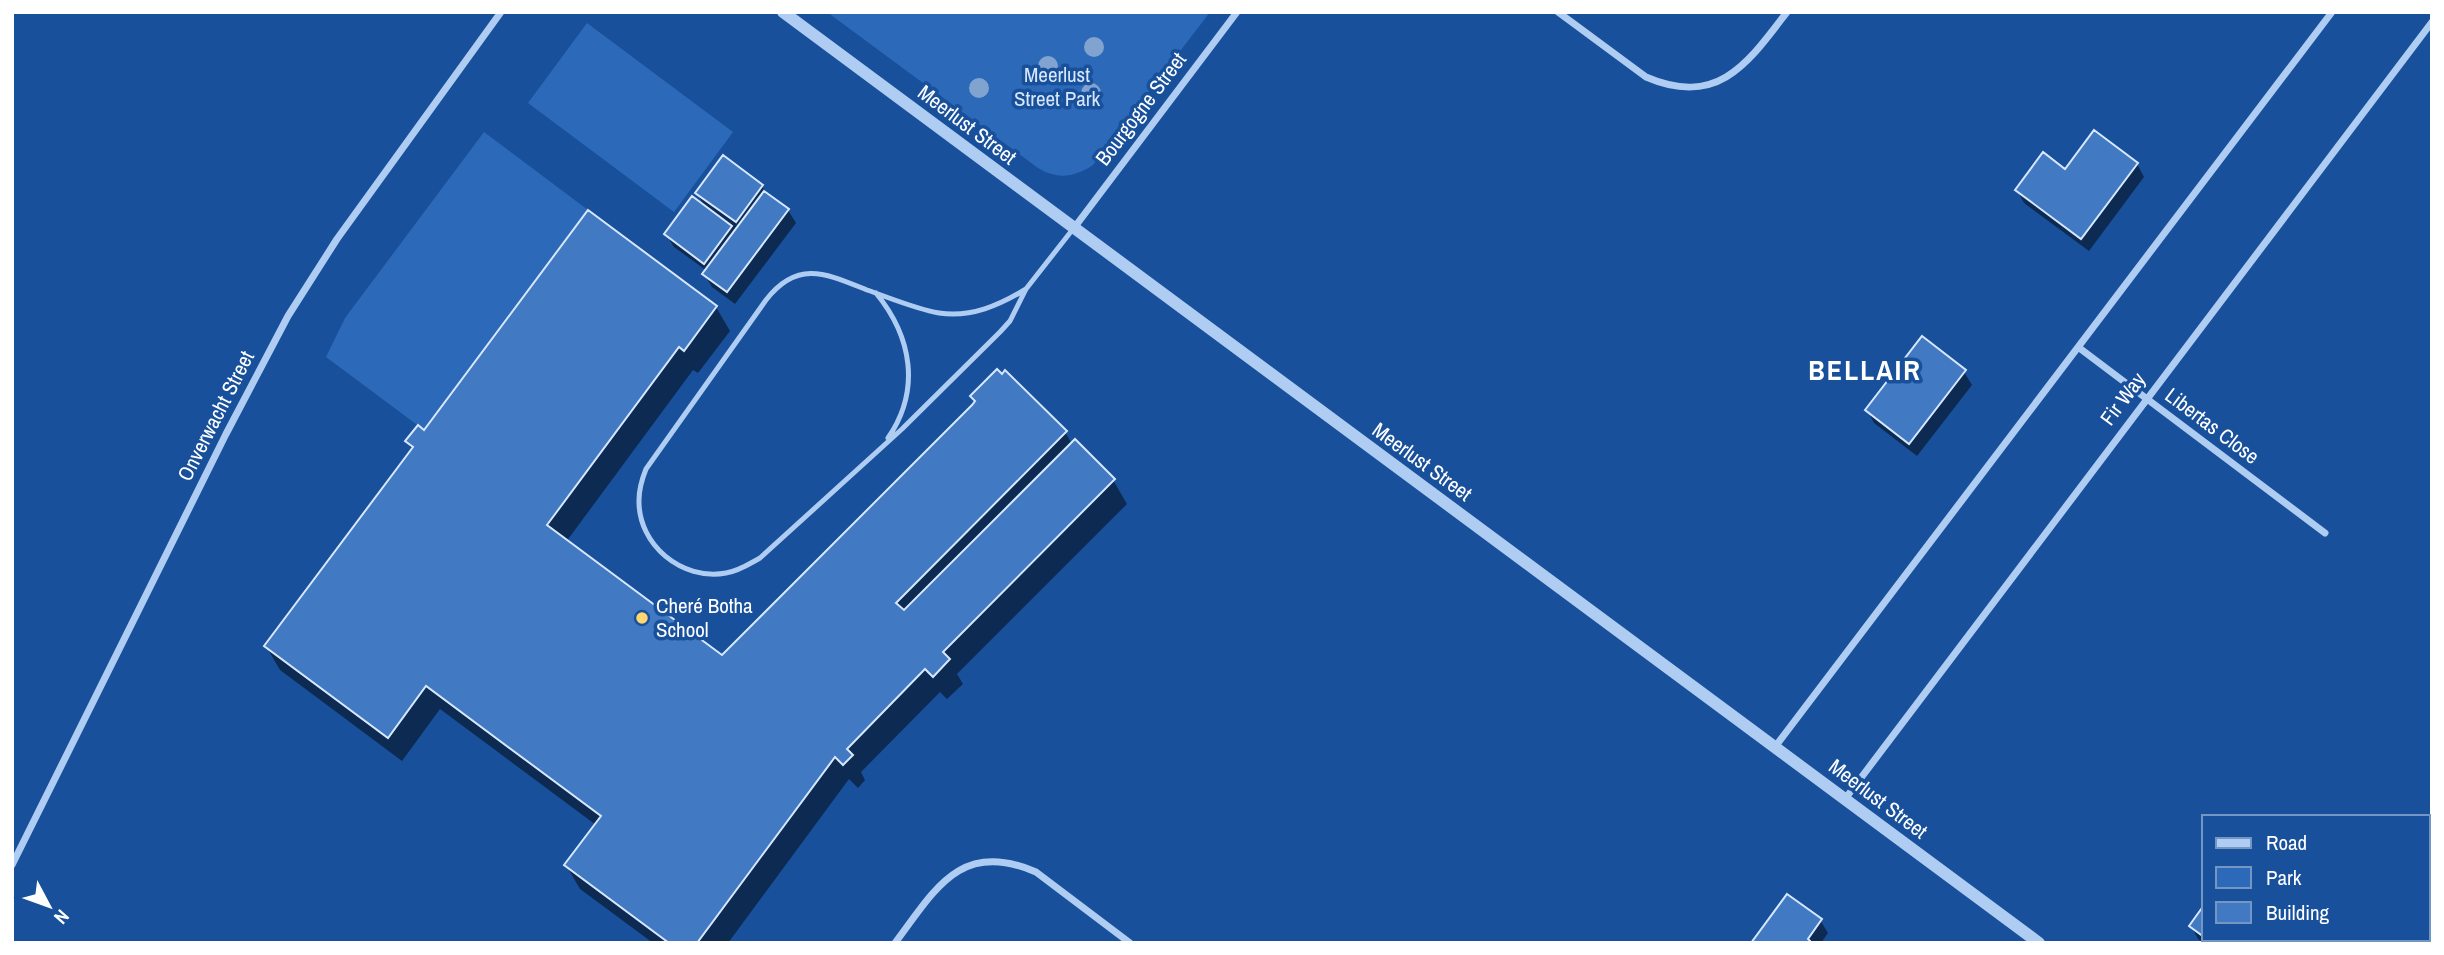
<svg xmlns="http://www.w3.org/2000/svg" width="2444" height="955" font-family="'Archivo Narrow',sans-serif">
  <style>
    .green { fill: #2c6ab9 }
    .shadow { fill: #0007 }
    .building { fill: #4179c2; stroke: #d7e7fc; stroke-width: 2 }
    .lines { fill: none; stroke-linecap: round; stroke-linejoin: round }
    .service { stroke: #afcdf2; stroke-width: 5 }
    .minor { stroke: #afcdf2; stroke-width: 7 }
    .tertiary { stroke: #afcdf2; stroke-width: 12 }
    .tree { fill: #81a3d0 }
    .poi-dot { fill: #ffd770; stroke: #18509b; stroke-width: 2.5 }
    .labels { text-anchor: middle; stroke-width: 7; stroke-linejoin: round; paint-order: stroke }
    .park-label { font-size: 21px; fill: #d7e7fc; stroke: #18509b }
    .street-label { font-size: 21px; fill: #fff; stroke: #18509b }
    .poi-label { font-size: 21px; fill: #fff; stroke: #18509b; text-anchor: start }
    .district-label { font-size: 28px; font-weight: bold; letter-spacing: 2px; fill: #fff; stroke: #18509b }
  </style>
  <rect width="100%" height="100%" fill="#18509b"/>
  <path class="green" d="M827 12H1210L1093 165C1075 177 1058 180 1038 168Z
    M587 23 733 132 674 212 528 103Z
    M484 132 588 210 424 430 326 357 345 318Z"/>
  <path class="shadow" d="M2137 164 2144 177 2089 251 2024 203 2017 190 2065 171Z
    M762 186 767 195 788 210 796 223 735 304 712 287 704 274 707 271 674 247 666 234 706 209 697 193Z
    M716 307 730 331 698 373 693 370 566 542 723 658 1065 432 1072 444 1113 480 1127 504 957 674 963 684 947 699 940 692 861 772 865 780 858 788 849 779 728 943H653L580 889 566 865 596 825 440 709 402 761 280 670 266 646 412 450 408 441Z
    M1964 372 1972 385 1917 456 1874 423 1867 410Z
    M2204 908V939H2293L2291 943H2203L2198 939 2191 926Z
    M1820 920 1828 933 1821 943H1753Z"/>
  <path class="building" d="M2094 130 2138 163 2081 239 2015 190 2043 152 2065 169Z
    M723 155 763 185 736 222 695 193Z
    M764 191 789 209 727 292 702 274Z
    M692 196 732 226 704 264 664 234Z
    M588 210 717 306 684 351 679 347 547 525 722 655 972 405 975 401 970 396 997 369 1002 374 1005 370 1067 431 896 603 904 610 1075 439 1115 479 943 652 950 659 933 677 925 669 847 749 853 755 843 765 835 757 697 943H669L564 865 601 816 426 686 388 738 264 646 413 447 405 441 418 425 424 430Z
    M1922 336 1966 370 1909 444 1865 410Z
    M1787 894 1822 919 1808 939 1812 943H1751Z
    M2204 905V937L2189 926Z
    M2207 939H2277V943H2206Z"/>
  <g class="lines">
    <path class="service" d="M1026 289C1000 305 971 318 939 313 916 309 890 298 867 290 827 274 798 259 766 300L646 469C642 479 639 489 639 500 638 545 682 581 726 573 739 571 749 564 760 558L902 429 1000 332 1010 321 1026 289 1073 229
      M876 293C912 337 921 390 888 438"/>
    <path class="minor" d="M1558 12 1646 77C1718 108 1748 63 1787 12
      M1074 228 1237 12
      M2078 347 2325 533
      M1775 747 2332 12
      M1845 799 2432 22
      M12 865 226 434 288 316 337 239 501 12
      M895 943C935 890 960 839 1036 872L1130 943"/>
    <path class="tertiary" d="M783 12 2039 943"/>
  </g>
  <g class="tree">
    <circle cx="1094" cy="47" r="10"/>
    <circle cx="1048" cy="66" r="10"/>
    <circle cx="979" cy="88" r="10"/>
    <circle cx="1091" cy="93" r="10"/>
  </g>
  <circle class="poi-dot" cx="642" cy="618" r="7"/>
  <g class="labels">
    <g class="park-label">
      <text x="1057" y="82">Meerlust<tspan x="1057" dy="24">Street Park</tspan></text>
    </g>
    <g class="street-label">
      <text transform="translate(1141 109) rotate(-53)" y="7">Bourgogne Street</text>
      <text transform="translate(967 125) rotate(37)" y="7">Meerlust Street</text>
      <text transform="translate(2123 399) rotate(-53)" y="7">Fir Way</text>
      <text transform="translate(216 416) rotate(-63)" y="7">Onverwacht Street</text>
      <text transform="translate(2212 426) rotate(37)" y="7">Libertas Close</text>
      <text transform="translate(1422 462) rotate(36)" y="7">Meerlust Street</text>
      <text transform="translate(1878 799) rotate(37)" y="7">Meerlust Street</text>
    </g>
    <g class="poi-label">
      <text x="656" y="613">Cheré Botha<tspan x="656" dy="24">School</tspan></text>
    </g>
    <g class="district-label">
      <text x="1865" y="380">BELLAIR</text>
    </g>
  </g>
  <rect width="2444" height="955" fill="none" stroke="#ffffff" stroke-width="28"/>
  <rect x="2202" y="815" width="228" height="126" fill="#18509b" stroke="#7496c3" stroke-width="2"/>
  <rect x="2216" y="838" width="35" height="10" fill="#afcdf2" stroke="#7496c3" stroke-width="2"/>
  <text x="2266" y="850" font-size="21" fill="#ffffff">Road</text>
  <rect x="2216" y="867" width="35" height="21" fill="#2c6ab9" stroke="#7496c3" stroke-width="2"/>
  <text x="2266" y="885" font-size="21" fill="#ffffff">Park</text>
  <rect x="2216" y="902" width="35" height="21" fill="#4179c2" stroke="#7496c3" stroke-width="2"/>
  <text x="2266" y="920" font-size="21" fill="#ffffff">Building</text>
  <g transform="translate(49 906) rotate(131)" stroke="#18509b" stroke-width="5" paint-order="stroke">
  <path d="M0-5L12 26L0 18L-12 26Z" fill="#ffffff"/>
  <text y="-10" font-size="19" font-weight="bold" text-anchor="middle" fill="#ffffff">N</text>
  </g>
</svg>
